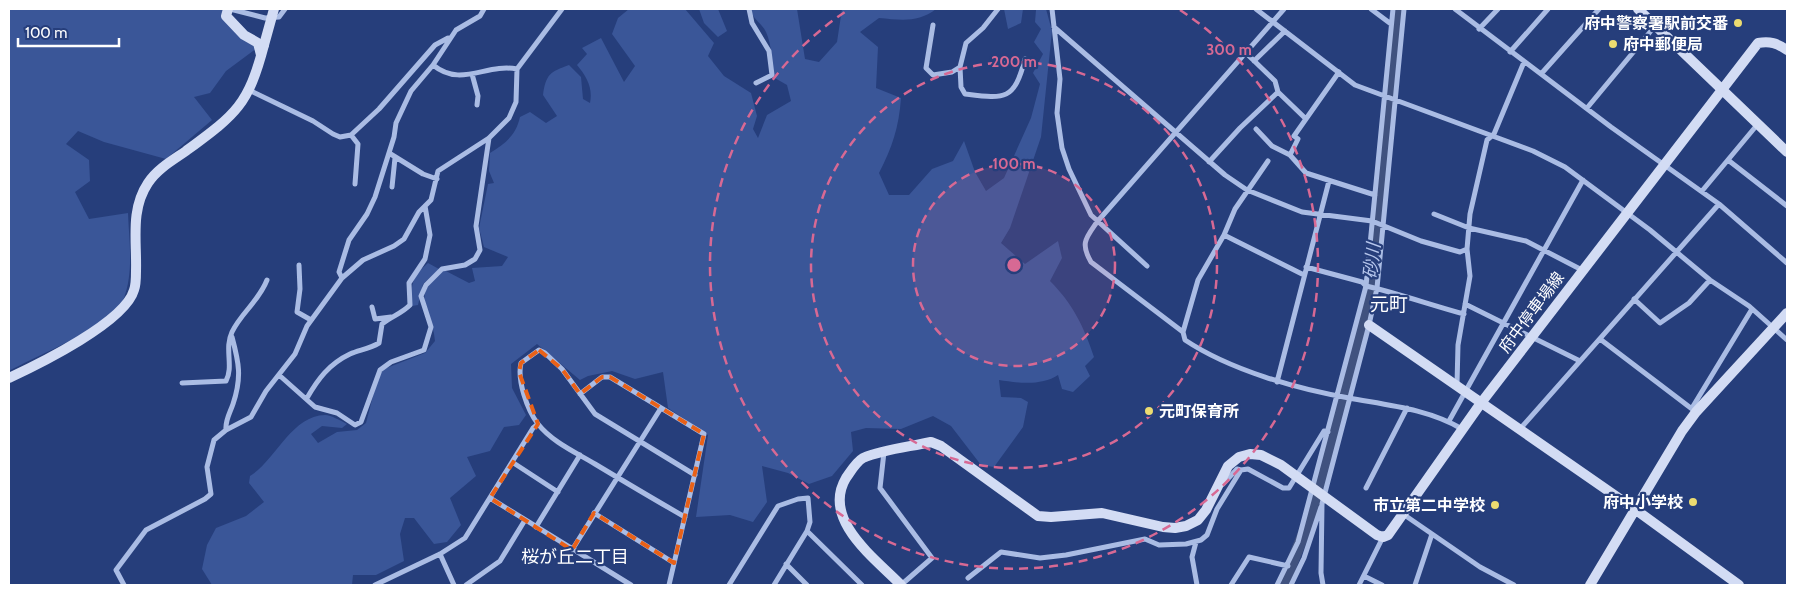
<svg xmlns="http://www.w3.org/2000/svg" width="1796" height="594" font-family="Cabin,'Noto Sans JP',sans-serif">
  <style>
    .green { fill: #3a5698 }
    .lines { fill: none; stroke-linecap: round; stroke-linejoin: round }
    .river { stroke: #40527f; stroke-width: 12 }
    .street { stroke: #aabce4; stroke-width: 5 }
    .secondary { stroke: #d3dcf4; stroke-width: 10 }
    .secondary-bridge { stroke: #d3dcf4; stroke-width: 10 }
    .marked { fill: none; stroke: #e96118; stroke-width: 4; stroke-dasharray: 10 6; stroke-linejoin: round }
    .ring { fill: none; stroke: #d76994; stroke-width: 2.5; stroke-dasharray: 9 6 }
    .poi-dot { fill: #ecdb70; stroke: #263e7b; stroke-width: 2 }
    .labels { text-anchor: middle; stroke-width: 4.5; stroke-linejoin: round; paint-order: stroke }
    .poi-label { font-size: 16px; font-weight: bold; fill: #fff; stroke: #263e7b; text-anchor: end }
    .street-label { font-size: 16px; fill: #fff; stroke: #263e7b }
    .water-label { font-size: 18px; font-style: italic; fill: #b6c6ec; stroke: #263e7b }
    .neighbourhood-label { font-size: 18px; fill: #fff; stroke: #263e7b }
    .quarter-label { font-size: 19px; fill: #fff; stroke: #263e7b }
    .centre { fill: #d76994; stroke: #263e7b; stroke-width: 2.5 }
    .ring-label { font-size: 15px; text-anchor: middle; font-weight: bold; fill: #d76994; stroke: #263e7b; stroke-width: 4.5; stroke-linejoin: round; paint-order: stroke }
  </style>
  <rect width="100%" height="100%" fill="#263e7b"/>
  <path class="green" d="M9 9H226L257 48 226 71 210 93 194 97 212 120 166 159 104 142 78 131 66 144 89 160 90 181 75 192 89 219 128 213C129 241 134 271 124 298 114 325 36 356 9 371Z
    M629 9H685L714 43 708 56 724 76 751 93 757 116 753 129 758 138 767 115 791 101 787 85 773 77C772 62 772 45 766 32 762 23 753 20 750 9H797L805 59 819 62 837 42 842 9H936C918 23 901 20 879 18L860 32 878 47 876 88 901 98C899 127 892 148 879 173L889 195H909L932 169 953 161 964 141 975 172 986 191 1004 178 1031 118 1040 84 1033 73 1043 54 1034 42 1041 29 1035 22 1036 10 1028 9H1046L1052 31 1041 137 1010 228 1001 243 1025 264 1058 241 1062 258 1050 281C1073 304 1084 327 1094 357L1085 366 1090 376 1073 392 1062 389 1058 375C1042 386 1018 383 999 380L1001 397 1021 398 1028 402 1023 427 994 467 981 465 951 426 933 416 901 429 866 428 851 432 853 451 832 476 809 484 788 473 762 466 767 502 753 522 730 515 696 517 708 435 668 408 663 372 635 379 612 371 588 376 580 380 537 344 511 364 512 388 526 415 519 425 504 427 490 451 467 457 476 476 450 498 461 525 447 542 434 544 414 518H405L400 534 404 561 376 575H353L352 585H212L202 569 207 545 216 528 246 516 264 502 249 483 250 476C276 460 291 416 325 415 331 415 341 421 347 424L342 428 322 426 311 434 318 443 337 432 357 430 366 423 378 377 384 369 425 353 435 341C432 306 408 298 444 270L469 283 475 281 472 268 502 266 508 257 484 247 479 228 488 184 494 183 489 171 490 153C506 143 516 135 520 117L530 112 546 123 557 116 543 95C546 74 550 72 569 65L581 77 583 99 590 103C593 88 587 77 577 65L587 54 582 48 601 38 624 82 635 66 612 34 618 18Z
    M699 9H718L727 31 718 37 704 23Z
    M1004 9H1023L1021 23 1008 29Z
    M428 263 439 269 423 284 418 305 412 306C411 285 411 278 428 263Z"/>
  <g class="lines">
    <path class="river" d="M1283 585 1314 508 1369 294 1397 9"/>
    <path class="street" d="M230 9 265 18 279 17 285 9
      M749 9 752 23 769 51 772 75 756 83
      M998 9 983 28 966 43 960 67 961 87 965 94C1005 99 1014 101 1025 59
      M1052 9 1060 79 1057 113 1062 148 1069 169 1091 215 1147 266
      M1256 9 1355 85 1533 151 1565 167 1650 230 1710 280 1749 306 1787 340
      M1371 9 1391 24
      M1455 9 1611 127 1719 204 1787 263
      M933 25 926 68 933 75 952 72 960 67
      M1054 27 1225 175 1247 190 1302 212 1372 221 1421 241 1460 252 1467 249 1470 214 1487 140 1494 134 1524 62
      M1479 29 1498 9
      M1510 52 1548 9
      M1246 53 1275 81 1278 92 1306 119
      M1254 61 1285 31
      M433 65C461 88 486 63 517 69
      M1339 72 1294 136 1298 139 1290 155 1306 173 1375 195
      M472 74 478 96 477 105
      M1541 74 1599 9
      M249 90 313 121 333 134 340 137 351 135 379 109 435 45 448 38
      M1587 108 1655 26
      M1256 129 1272 146 1290 155
      M351 135 358 144 355 184
      M389 153 423 174 437 179
      M1728 160 1787 206
      M1268 161 1235 209 1224 235 1198 280 1183 332 1185 340C1230 370 1297 389 1349 398 1387 405 1429 409 1462 429
      M1209 162 1240 128 1278 92
      M392 187 395 158
      M1702 191 1757 125
      M1434 214 1469 228 1526 241 1582 270
      M1224 235 1304 275
      M299 265 300 289 297 312 311 320
      M1306 267 1362 282 1366 286C1400 294 1431 305 1464 314
      M342 278 339 272 349 240 367 214 375 197 394 137 396 123 411 91 433 65 456 30 480 16 484 9
      M1634 299 1660 323 1689 303 1710 280
      M1465 304 1580 361
      M372 307 375 319 391 317
      M1183 332 1091 262C1080 243 1086 238 1097 222L1284 9
      M1600 339 1696 412
      M279 375 315 407 337 413 355 425 361 422 380 370 391 362 424 350 431 327 421 296 426 285 442 269 465 265 475 259 480 250 476 226 489 138
      M1277 382 1329 181
      M182 383 226 381C234 366 224 349 232 332 241 313 259 301 267 280
      M1457 384 1458 345 1470 276 1467 249
      M580 394 602 377H610L704 434 669 585
      M307 398C318 379 329 364 350 354 359 350 369 349 379 343L382 324C392 316 401 314 410 305L409 283 425 259 430 235 425 206
      M1692 408 1752 309
      M1449 421 1583 180
      M1520 429 1719 204
      M226 430C225 420 230 413 233 404 242 377 239 363 232 337
      M884 452 880 488 932 558 901 585
      M512 462 558 492
      M1223 484 1237 469 1241 470
      M1366 488 1407 408
      M490 498 631 585
      M594 513 674 563
      M1403 514 1480 567 1514 585
      M685 517C655 500 625 482 595 464 577 453 552 442 538 424 527 410 517 380 521 363L539 350 545 353 562 369 595 414 695 475
      M536 527 580 455
      M807 531 862 585
      M1196 542 1192 557 1197 585
      M572 550 661 408
      M440 554 454 585
      M786 564 807 585
      M1364 576 1382 585
      M968 578 1001 552 1040 558 1066 555 1145 539 1159 545 1186 544 1201 540 1207 535 1217 509 1241 470 1248 469 1283 488H1289L1324 431 1328 432
      M124 585 116 570 146 530 205 499 211 494 207 467 214 440 226 430 251 417 266 391 295 354 307 326 342 278 363 260 394 246 404 239 419 212 431 200 438 171 489 138 509 118 516 102 517 69 562 9
      M375 585 440 554 465 538 533 428 538 424
      M466 585 500 561 525 520
      M729 585 778 506 798 499 808 498 810 522 807 531 774 585
      M1231 585 1249 557 1288 566
      M1277 585 1298 542 1366 286 1393 9
      M1291 585 1304 558 1321 507
      M1323 585 1321 573 1322 504 1369 325 1377 288 1404 9
      M1359 585 1383 537
      M1415 585 1432 534"/>
    <path class="secondary" d="M228 9 226 16 244 35 258 43 261 55
      M1638 9 1787 152
      M1369 325 1636 510 1739 585
      M9 378C39 364 125 322 134 290 136 285 136 277 136 271 137 241 130 210 148 183 157 169 173 160 186 151 236 114 248 106 264 45
      M901 585C876 559 821 520 846 478 851 471 856 462 863 458 884 449 909 447 931 442L941 446 1038 516 1051 517 1102 513 1163 527 1175 528 1186 526 1198 520 1206 510 1228 466 1239 457 1250 454 1261 455 1281 465 1377 535 1383 537 1388 535 1481 403 1758 43C1770 41 1777 43 1787 50
      M1590 585 1682 431 1696 412 1787 313"/>
    <path class="secondary-bridge" d="M264 45 274 9"/>
  </g>
  <path class="marked" d="M539 350 562 369 580 394 602 377H610L704 434 674 563 594 513 572 550 490 498 538 424 519 372 521 363Z"/>
  <circle cx="1014" cy="265" r="101" fill="#d76994" fill-opacity=".12"/>
  <g class="ring">
    <circle cx="1014" cy="265" r="101"/>
    <circle cx="1014" cy="265" r="203"/>
    <path d="M1180 10A304 304 0 1 1 848 10"/>
  </g>
  <g class="poi-dot">
    <circle cx="1738" cy="23" r="5"/>
    <circle cx="1613" cy="44" r="5"/>
    <circle cx="1149" cy="411" r="5"/>
    <circle cx="1693" cy="502" r="5"/>
    <circle cx="1495" cy="505" r="5"/>
  </g>
  <g class="labels">
    <g class="poi-label">
      <text x="1728" y="29">府中警察署駅前交番</text>
      <text x="1623" y="50" text-anchor="start">府中郵便局</text>
      <text x="1159" y="417" text-anchor="start">元町保育所</text>
      <text x="1683" y="508">府中小学校</text>
      <text x="1485" y="511">市立第二中学校</text>
    </g>
    <g class="street-label">
      <text transform="translate(1531 312) rotate(-53)" y="6">府中停車場線</text>
    </g>
    <g class="water-label">
      <text transform="translate(1372 261) rotate(-84)" y="6">砂川</text>
    </g>
    <g class="neighbourhood-label">
      <text x="575" y="563">桜が丘二丁目</text>
    </g>
    <g class="quarter-label">
      <text x="1389" y="311">元町</text>
    </g>
  </g>
  <circle cx="1014" cy="265" r="8" class="centre"/>
  <g class="ring-label">
    <text x="1229" y="55">300 m</text>
    <text x="1014" y="67">200 m</text>
    <text x="1014" y="169">100 m</text>
  </g>
  <rect width="1796" height="594" fill="none" stroke="#ffffff" stroke-width="20"/>
  <path d="M18 38v8h101v-8" fill="none" stroke="#ffffff" stroke-width="2.5"/>
  <text x="25" y="38" font-size="15" fill="#ffffff" stroke="#263e7b" stroke-width="4" paint-order="stroke">100 m</text>
</svg>
